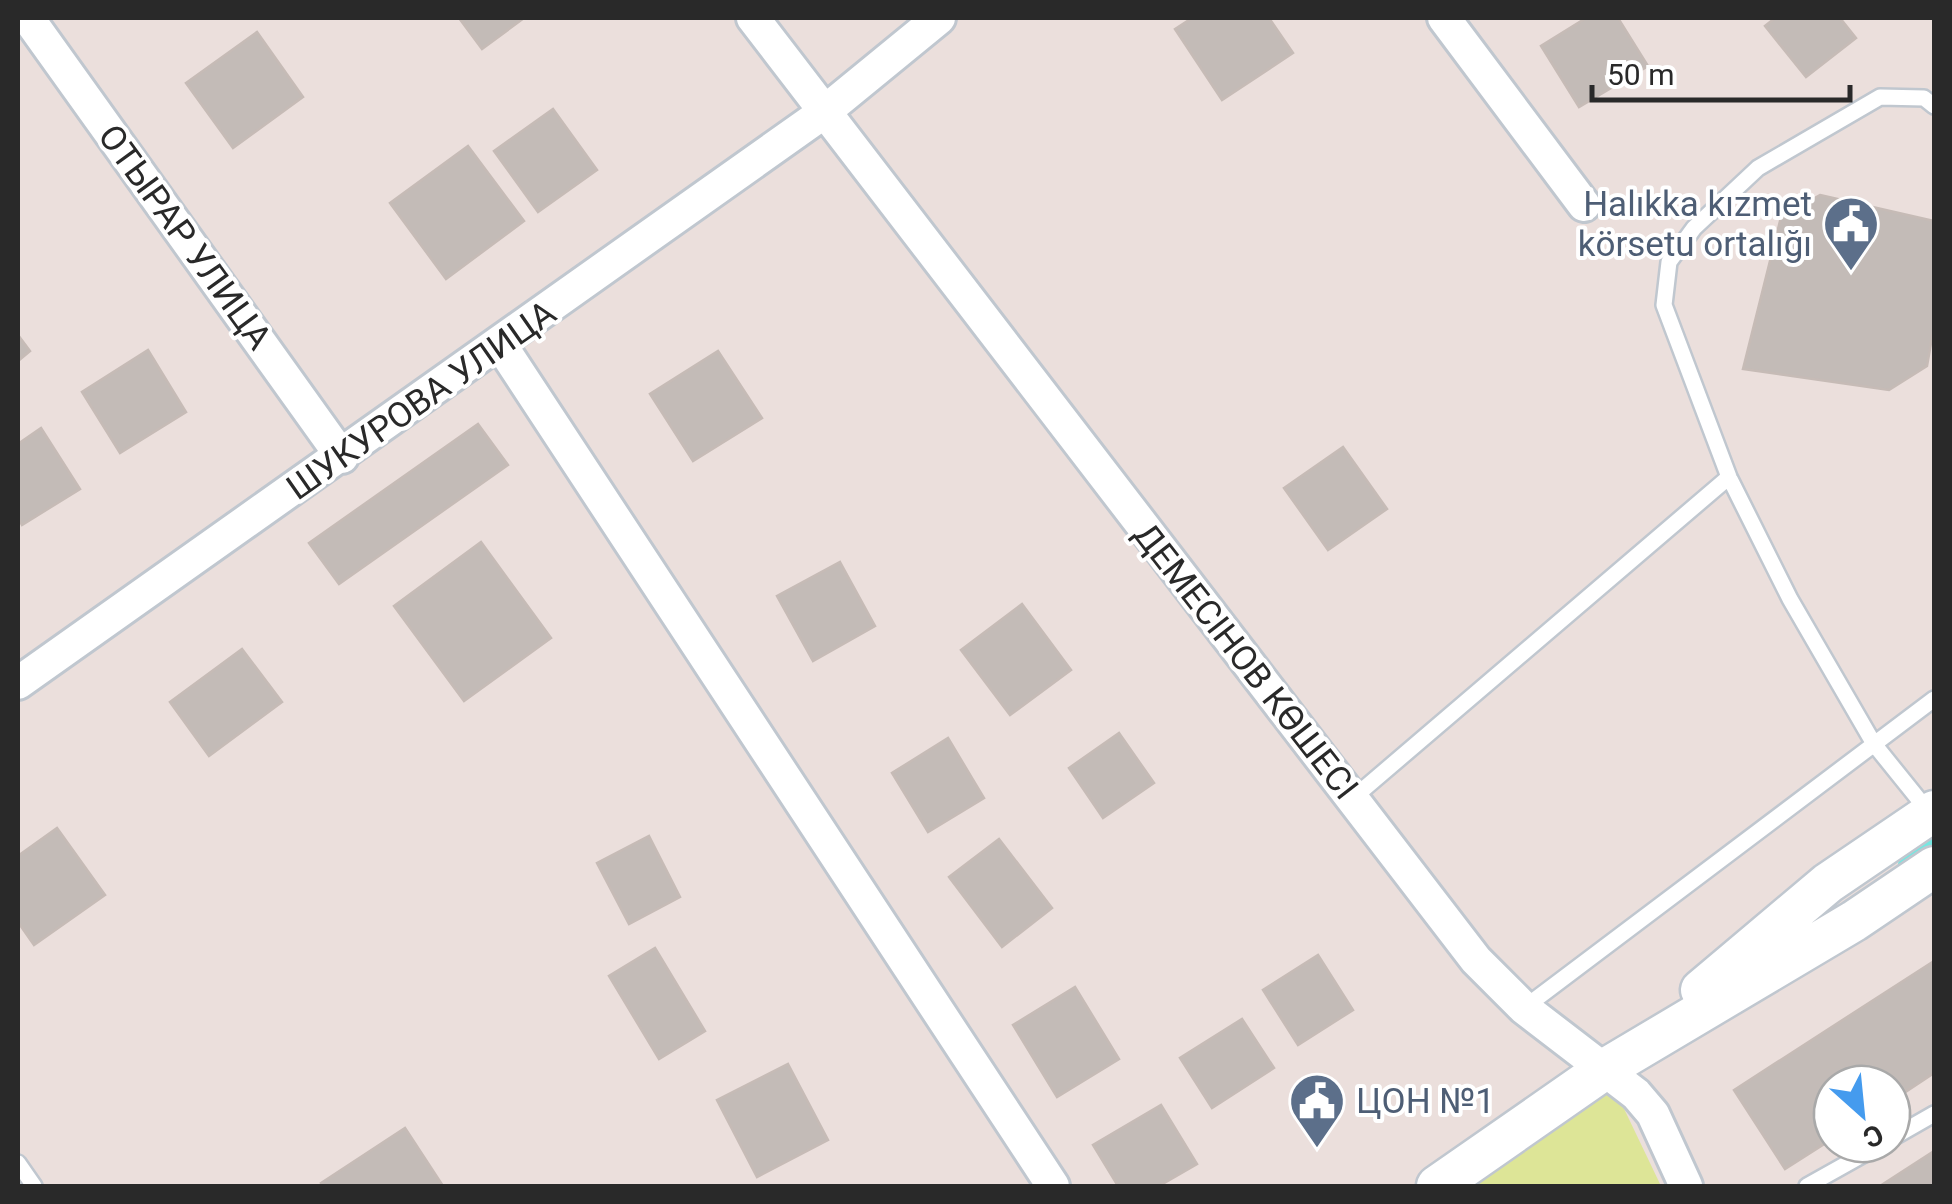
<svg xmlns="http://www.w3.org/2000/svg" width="1952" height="1204" font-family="Roboto,sans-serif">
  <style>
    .pitch { fill: #dde597 }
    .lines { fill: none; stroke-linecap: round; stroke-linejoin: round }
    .stream { stroke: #75e7e1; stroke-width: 10 }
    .building { fill: #c3bbb7; stroke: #c6bbb6; stroke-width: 2.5 }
    .service-casing { stroke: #c0c7cf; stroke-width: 20 }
    .minor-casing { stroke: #c0c7cf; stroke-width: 38 }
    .tertiary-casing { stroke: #c0c7cf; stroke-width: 45 }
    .service { stroke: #fff; stroke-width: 15 }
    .minor { stroke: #fff; stroke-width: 32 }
    .tertiary { stroke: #fff; stroke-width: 40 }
    .labels { text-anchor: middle; stroke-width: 8; stroke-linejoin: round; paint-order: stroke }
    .service-label { font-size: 35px; fill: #4e5e75; stroke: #fff; text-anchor: end }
    .street-label { font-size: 35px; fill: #292929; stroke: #fff }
  </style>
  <rect width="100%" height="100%" fill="#ebdfdc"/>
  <path class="pitch" d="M1605 1069 1661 1186H1437Z"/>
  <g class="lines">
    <path class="stream" d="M1903 864 1934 842"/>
  </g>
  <path class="building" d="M459 18H524L482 49Z
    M1192 18H1269L1293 53 1222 100 1175 29Z
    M1586 18H1618L1648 66 1579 107 1541 46Z
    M1775 18H1840L1856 38 1806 77 1765 26Z
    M257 32 303 97 233 148 186 83Z
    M553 109 597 170 538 212 494 151Z
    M468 146 524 221 446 279 390 203Z
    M1820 195 1934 221V326L1927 366 1889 390 1743 369 1781 217Z
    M18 335 30 351 18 361Z
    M148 350 186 412 120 453 82 392Z
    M718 351 762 418 693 461 650 394Z
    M478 424 508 465 339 584 309 543Z
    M41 428 80 489 22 525 18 518V444Z
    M1343 447 1387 509 1328 550 1284 488Z
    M481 542 551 638 464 701 394 606Z
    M840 562 875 626 813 661 777 596Z
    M1022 604 1071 670 1010 715 961 650Z
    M242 649 282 702 209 756 170 702Z
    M1119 733 1154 783 1103 818 1069 768Z
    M948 738 984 798 928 832 892 773Z
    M57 828 105 895 34 945 18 922V856Z
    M649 836 680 897 629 924 597 863Z
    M999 839 1052 908 1002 947 949 877Z
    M655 948 705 1031 659 1059 609 976Z
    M1318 955 1353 1010 1298 1045 1263 990Z
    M1934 961V1073L1892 1101V1084H1832V1139L1785 1169 1734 1090Z
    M1075 987 1119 1059 1057 1097 1013 1025Z
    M1242 1019 1274 1068 1212 1108 1180 1058Z
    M788 1064 828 1140 757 1177 717 1100Z
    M1161 1105 1197 1164 1159 1186H1118L1093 1145Z
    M405 1128 443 1186H323L321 1183Z
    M1934 1151V1186H1880Z"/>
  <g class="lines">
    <g class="service-casing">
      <path id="service" d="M1352 799 1729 477
        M1928 811 1874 744 1790 599 1729 477 1664 305 1669 262 1694 228 1758 168 1880 97 1924 98 1934 106
        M1524 1008 1934 699
        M1892 1138 1934 1114
        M18 1163 34 1186
        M1807 1186 1882 1144"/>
    </g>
    <g class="minor-casing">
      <path id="minor" d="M28 18 342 457
        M753 18 1476 960 1524 1008 1636 1094 1653 1114 1686 1186
        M1444 18 1584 205
        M500 344 1053 1186
        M18 683 823 113 939 18"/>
    </g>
    <g class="tertiary-casing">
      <path id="tertiary" d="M1701 990 1828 883 1934 811
        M1437 1186 1605 1069 1854 921 1934 867"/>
    </g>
    <use href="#service" class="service"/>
    <use href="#minor" class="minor"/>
    <use href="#tertiary" class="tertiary"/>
  </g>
  <defs>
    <g id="civic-pin" transform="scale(2.875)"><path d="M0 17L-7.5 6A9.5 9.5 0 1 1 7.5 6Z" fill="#5c6f8a" stroke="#fff"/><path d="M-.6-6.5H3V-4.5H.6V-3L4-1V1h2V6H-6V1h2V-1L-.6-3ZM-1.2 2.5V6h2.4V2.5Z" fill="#fff"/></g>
  </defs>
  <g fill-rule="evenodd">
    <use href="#civic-pin" x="1851" y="224"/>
    <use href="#civic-pin" x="1317" y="1101"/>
  </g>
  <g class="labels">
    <g class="service-label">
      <text x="1812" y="216">Halıkka kızmet<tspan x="1812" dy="40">körsetu ortalığı</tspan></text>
      <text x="1356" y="1113" text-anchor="start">ЦОН №1</text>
    </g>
    <g class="street-label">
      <text transform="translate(185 237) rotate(54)" y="12">ОТЫРАР УЛИЦА</text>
      <text transform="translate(421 400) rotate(-35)" y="12">ШУКУРОВА УЛИЦА</text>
      <text transform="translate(1246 661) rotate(52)" y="12">ДЕМЕСІНОВ КӨШЕСІ</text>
    </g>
  </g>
  <rect width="1952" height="1204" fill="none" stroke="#292929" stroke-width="40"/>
  <g transform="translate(1862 1114) rotate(153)"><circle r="48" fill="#ffffff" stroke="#a9a9a9" stroke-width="2.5"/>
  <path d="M0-8L18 38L0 25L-18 38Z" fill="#459bee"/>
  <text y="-15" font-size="28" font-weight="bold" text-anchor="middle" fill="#292929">С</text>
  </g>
  <path d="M1592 85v15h258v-15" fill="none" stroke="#292929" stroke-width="5"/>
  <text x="1607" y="85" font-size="30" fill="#292929" stroke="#ffffff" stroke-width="8" paint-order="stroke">50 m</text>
</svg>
